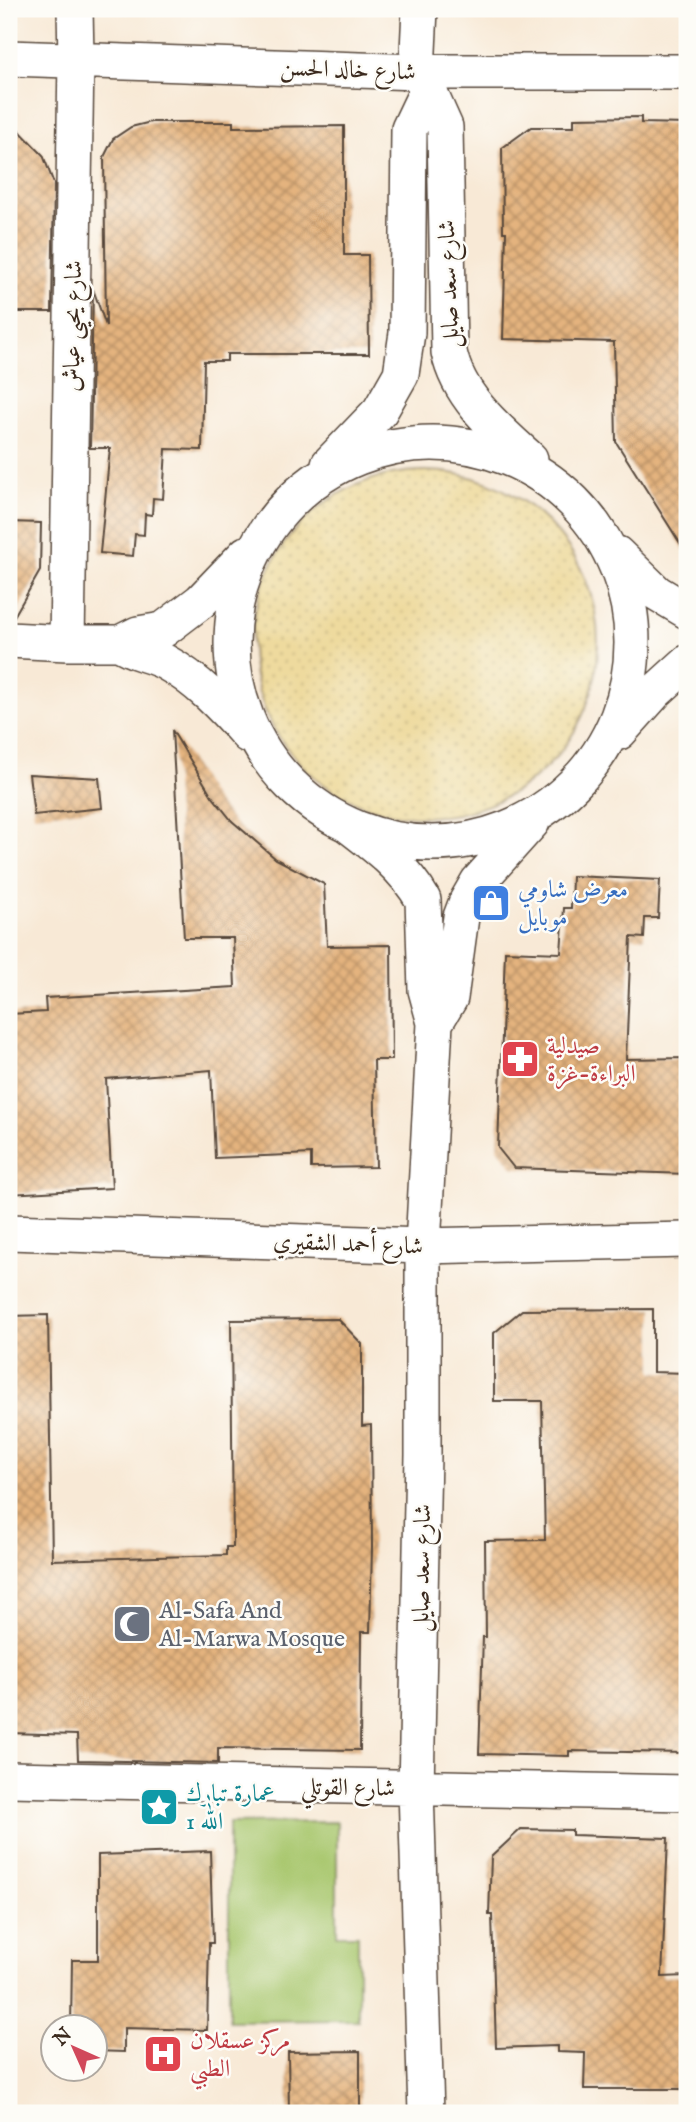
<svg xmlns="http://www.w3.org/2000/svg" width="696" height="2122" font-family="'IM FELL English',Amiri,serif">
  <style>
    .green { fill: #a9c76e; stroke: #727846; stroke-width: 2 }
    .sand { fill: url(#sand-dots); stroke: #94825e; stroke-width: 2 }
    .building { fill: url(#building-cross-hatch) }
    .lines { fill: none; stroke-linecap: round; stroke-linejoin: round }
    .minor-casing { stroke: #57473a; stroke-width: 38 }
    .minor { stroke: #fff; stroke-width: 35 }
    .labels { text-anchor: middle; stroke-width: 5; stroke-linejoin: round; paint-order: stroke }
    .street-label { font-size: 24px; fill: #3b2a1e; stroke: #fdfcf7 }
    .shop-label { font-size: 24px; fill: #366cbe; stroke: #fdfcf7; text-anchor: start }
    .health-label { font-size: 24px; fill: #be3a42; stroke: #fdfcf7; text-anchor: start }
    .worship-label { font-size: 24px; fill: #5b616d; stroke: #fdfcf7; text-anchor: start }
    .culture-label { font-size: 24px; fill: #0d838f; stroke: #fdfcf7; text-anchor: start }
  </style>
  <defs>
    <pattern id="sand-dots" width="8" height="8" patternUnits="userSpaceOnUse" patternTransform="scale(1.75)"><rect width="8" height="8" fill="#eeda9e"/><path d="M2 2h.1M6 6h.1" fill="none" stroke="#cdbb88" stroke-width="1.8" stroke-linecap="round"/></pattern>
    <pattern id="building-cross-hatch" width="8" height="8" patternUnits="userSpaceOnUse" patternTransform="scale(1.75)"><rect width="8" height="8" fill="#e4b37e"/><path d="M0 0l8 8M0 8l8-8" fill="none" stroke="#ba9267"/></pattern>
  </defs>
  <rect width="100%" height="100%" fill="#fdfcf7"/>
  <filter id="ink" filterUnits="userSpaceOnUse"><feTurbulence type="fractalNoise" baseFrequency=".0143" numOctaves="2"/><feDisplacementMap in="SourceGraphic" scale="14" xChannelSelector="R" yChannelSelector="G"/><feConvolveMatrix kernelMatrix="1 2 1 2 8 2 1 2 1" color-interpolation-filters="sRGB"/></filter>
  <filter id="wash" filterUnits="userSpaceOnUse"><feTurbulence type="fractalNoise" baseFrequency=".00686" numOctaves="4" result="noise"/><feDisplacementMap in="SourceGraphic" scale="28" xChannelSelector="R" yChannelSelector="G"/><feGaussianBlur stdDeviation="1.57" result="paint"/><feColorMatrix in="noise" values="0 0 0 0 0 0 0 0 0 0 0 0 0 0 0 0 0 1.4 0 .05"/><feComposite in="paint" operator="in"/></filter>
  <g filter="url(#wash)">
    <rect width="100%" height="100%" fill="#f8e9d6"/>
    <path class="green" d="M337 1822V1935H358V2020L229 2021V1823Z"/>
    <path class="sand" d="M252 644a173 173 0 1 1 346 0a173 173 0 1 1-346 0Z"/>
    <g id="blocks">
      <path class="building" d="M641 117V123L687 124V554L616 442 614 342 503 339 506 232H503L502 148 531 127H574V118Z
        M9 120 43 155 54 184 52 312H9Z
        M151 122H233V127L344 126V255H368L369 354H227V361H204L202 450 166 449 163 499 153 498 152 515 145 514 144 535 135 534 133 556 100 553 110 448H90L93 289 106 326 104 157 113 139 131 127Z
        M9 522 41 523 40 571 12 620H9Z
        M172 730 212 796 232 821 276 859 324 884 327 946 391 945 392 1060H374L376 1167 311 1168V1154L215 1158 211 1070 106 1079 112 1188 9 1194V1014L46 1012 45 998 235 987 233 938H184Z
        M29 774 99 778 102 808 34 815Z
        M572 876 660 880 658 918H645L644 938 631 937 626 1059 687 1058V1174L514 1168 498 1148 505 951 561 953 564 908H571Z
        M653 1309V1372L687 1373V1753L569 1751V1756L479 1754 483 1637H486L485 1541 545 1540 542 1401H494V1333L522 1310Z
        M48 1315 52 1560 226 1555V1547H233L231 1320 338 1319 362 1344V1426L371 1425 372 1547 370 1632H361L360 1750 218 1748V1763L78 1760 77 1735 9 1733V1316Z
        M521 1829 572 1830V1835L668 1838 662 1977 687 1976V2089H584L585 2053 557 2052V2046L496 2048 492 1915H489L491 1857Z
        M210 1851 213 1943H209L207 2030 124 2028V2052L94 2051V2027H71L72 1960H98V1855Z
        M360 2051V2113H289L288 2052Z"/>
    </g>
  </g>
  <g filter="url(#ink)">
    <use href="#blocks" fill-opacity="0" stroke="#57473a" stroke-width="2"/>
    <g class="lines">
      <g class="minor-casing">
        <path id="minor" d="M420 9 417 72 428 89 445 127 449 352C458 397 498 430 530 459
          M9 58 417 72H687
          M232 643a200 200 0 1 1 400 0a200 200 0 1 1-400 0Z
          M329 464 380 411 401 374 407 333 409 129 428 89
          M617 554 657 593 687 611
          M9 640 67 643H120L138 634 163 630 201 601 246 554
          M67 643 76 58 75 9
          M120 643C134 653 150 654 165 662 197 679 224 708 248 735
          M619 732 655 692 687 663
          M347 824C376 846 405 868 423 900L426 990 435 1023 423 1246V1455L416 1789 426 2113
          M435 1023 450 998 461 917 467 901 478 882 532 822
          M9 1232 423 1246 687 1240
          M9 1779 687 1793"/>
      </g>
      <use href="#minor" class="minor"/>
    </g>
  </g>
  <defs>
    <g id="shop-square" transform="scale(2.0125)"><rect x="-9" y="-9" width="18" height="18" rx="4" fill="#3f7fe0" stroke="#fdfcf7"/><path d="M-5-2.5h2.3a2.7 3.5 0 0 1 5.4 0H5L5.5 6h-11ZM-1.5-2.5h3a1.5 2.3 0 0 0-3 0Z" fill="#fff"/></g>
    <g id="pharmacy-square" transform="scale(2.0125)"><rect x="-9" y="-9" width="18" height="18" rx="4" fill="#e0444e" stroke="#fdfcf7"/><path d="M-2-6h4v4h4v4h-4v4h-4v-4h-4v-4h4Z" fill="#fff"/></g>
    <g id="mosque-square" transform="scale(2.0125)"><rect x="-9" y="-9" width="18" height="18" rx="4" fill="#6b7280" stroke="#fdfcf7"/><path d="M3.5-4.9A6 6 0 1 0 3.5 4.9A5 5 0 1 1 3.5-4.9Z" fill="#fff"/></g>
    <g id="sight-square" transform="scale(2.0125)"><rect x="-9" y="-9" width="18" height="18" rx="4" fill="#0f9aa8" stroke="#fdfcf7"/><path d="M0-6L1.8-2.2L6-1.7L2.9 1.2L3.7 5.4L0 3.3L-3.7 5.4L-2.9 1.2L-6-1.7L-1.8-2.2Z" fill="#fff"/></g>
    <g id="hospital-square" transform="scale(2.0125)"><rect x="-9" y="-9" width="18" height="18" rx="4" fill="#e0444e" stroke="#fdfcf7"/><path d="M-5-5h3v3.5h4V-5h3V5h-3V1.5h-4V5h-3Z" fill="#fff"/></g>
  </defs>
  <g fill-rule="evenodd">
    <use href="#shop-square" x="491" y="903"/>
    <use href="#pharmacy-square" x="520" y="1059"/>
    <use href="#mosque-square" x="132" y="1624"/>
    <use href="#sight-square" x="159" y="1807"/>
    <use href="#hospital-square" x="163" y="2054"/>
  </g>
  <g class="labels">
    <g class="street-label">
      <text transform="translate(348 69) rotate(2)" y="8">شارع خالد الحسن</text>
      <text transform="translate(448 284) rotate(-92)" y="8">شارع سعد صايل</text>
      <text transform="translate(72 326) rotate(-89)" y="8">شارع يحيى عياش</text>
      <text transform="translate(348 1243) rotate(2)" y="8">شارع أحمد الشقيري</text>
      <text transform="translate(421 1568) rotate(-89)" y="8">شارع سعد صايل</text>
      <text transform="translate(348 1787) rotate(1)" y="8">شارع القوتلي</text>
    </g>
    <g class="shop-label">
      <text x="518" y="897">معرض شاومي<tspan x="518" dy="28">موبايل</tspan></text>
    </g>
    <g class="health-label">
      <text x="547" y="1053">صيدلية<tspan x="547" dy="28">البراءة-غزة</tspan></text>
      <text x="190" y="2048">مركز عسقلان<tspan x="190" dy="28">الطبي</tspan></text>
    </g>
    <g class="worship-label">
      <text x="159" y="1618">Al-Safa And<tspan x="159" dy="28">Al-Marwa Mosque</tspan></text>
    </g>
    <g class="culture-label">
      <text x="186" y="1801">عمارة تبارك<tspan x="186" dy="28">الله 1</tspan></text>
    </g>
  </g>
  <rect width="696" height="2122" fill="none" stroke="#fdfcf7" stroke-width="35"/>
  <g transform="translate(74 2048) rotate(315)"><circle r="33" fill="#fdfcf7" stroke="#afa8a0" stroke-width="2"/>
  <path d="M0-5L12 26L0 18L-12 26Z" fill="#d1495b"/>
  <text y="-10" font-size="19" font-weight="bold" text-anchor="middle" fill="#3b2a1e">N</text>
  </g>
</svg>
